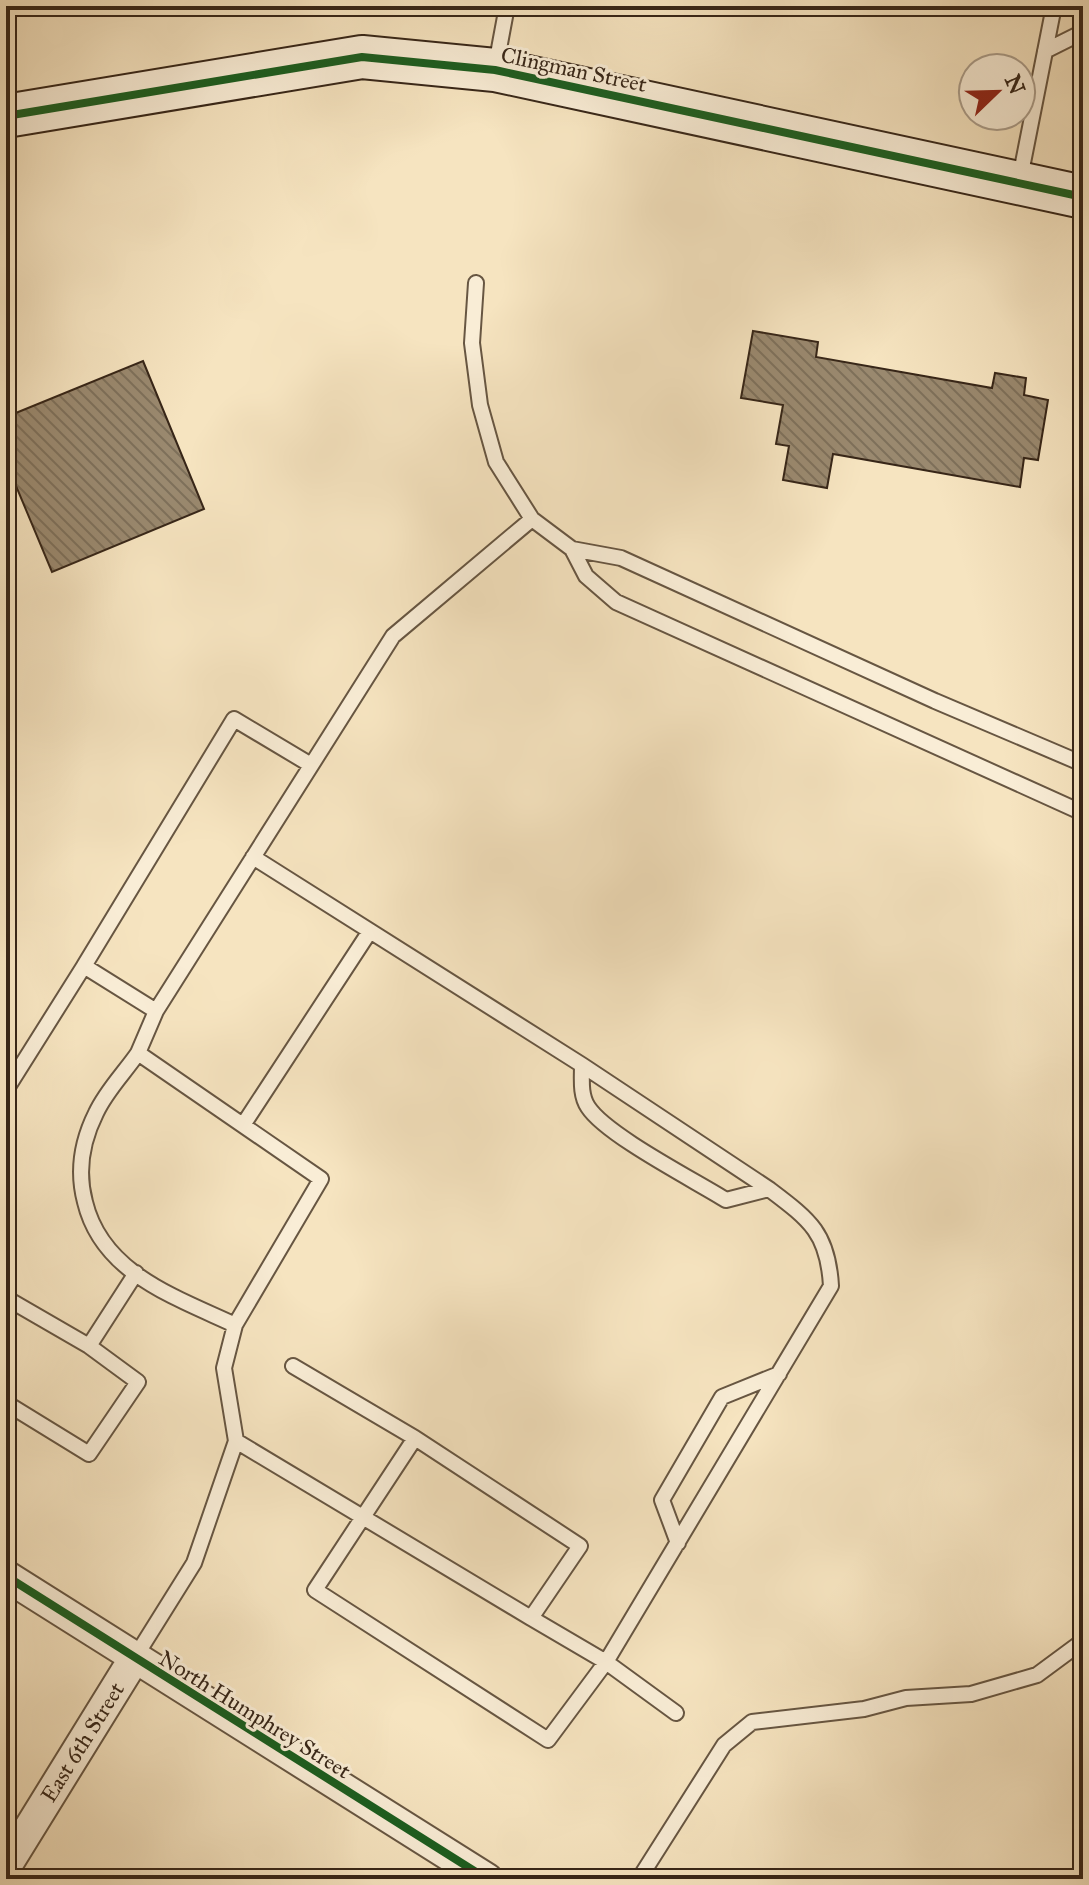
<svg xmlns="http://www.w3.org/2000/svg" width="1089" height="1885" font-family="'IM FELL Great Primer',serif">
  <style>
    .building { fill: url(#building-back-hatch); stroke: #372618; stroke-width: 2 }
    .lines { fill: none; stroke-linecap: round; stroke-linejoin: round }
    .lane-casing { stroke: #675642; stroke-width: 18 }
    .street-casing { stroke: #675642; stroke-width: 34 }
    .secondary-casing { stroke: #372618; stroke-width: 46 }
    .lane { stroke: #f9edd6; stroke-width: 14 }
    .street { stroke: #f9edd6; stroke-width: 30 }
    .secondary { stroke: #f9edd6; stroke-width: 42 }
    .cycleway-casing { stroke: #f9edd6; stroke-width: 13 }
    .cycleway { stroke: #1b5e20; stroke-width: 8 }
    .labels { text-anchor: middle; stroke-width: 6; stroke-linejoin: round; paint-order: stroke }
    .street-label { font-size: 22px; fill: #372618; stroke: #f9edd6 }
  </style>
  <defs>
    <pattern id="building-back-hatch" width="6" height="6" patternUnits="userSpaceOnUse" patternTransform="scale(2)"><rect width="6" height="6" fill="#9a896f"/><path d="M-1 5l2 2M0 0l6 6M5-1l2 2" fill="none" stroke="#7e705a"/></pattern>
  </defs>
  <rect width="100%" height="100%" fill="#f6e4c0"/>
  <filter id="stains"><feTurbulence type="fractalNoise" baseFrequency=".0025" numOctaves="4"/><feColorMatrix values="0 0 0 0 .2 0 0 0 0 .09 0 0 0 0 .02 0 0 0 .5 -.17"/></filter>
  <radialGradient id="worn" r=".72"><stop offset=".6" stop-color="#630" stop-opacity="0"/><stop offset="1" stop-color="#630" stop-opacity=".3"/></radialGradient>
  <path class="building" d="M753 331 818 342 816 357 992 388 995 373 1026 378 1024 395 1048 400 1038 460 1024 458 1020 487 833 454 827 488 783 480 789 446 776 444 783 405 741 398Z
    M143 361 204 509 52 572 6 462V417Z"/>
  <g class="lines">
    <g class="lane-casing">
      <path id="lane" d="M1045 51 1083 32
        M496 65 507 6
        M1020 178 1054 6
        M532 519 572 549 621 558 935 701 1083 764
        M572 549 586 576 616 602 1083 813
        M253 857 582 1065 769 1189C810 1220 828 1233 831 1286L606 1662 676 1713
        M84 966 234 719 311 765
        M156 1011 393 636 532 519 496 462 480 405 472 343 476 283
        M582 1065C582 1079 580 1095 588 1107 606 1135 694 1180 726 1200L769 1189
        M6 1090 84 966 156 1011 138 1053
        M243 1125 370 931
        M6 1298 89 1346
        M293 1366 415 1438
        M6 1403 89 1454 138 1382 89 1346 136 1273
        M415 1438 580 1546 531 1618 606 1662 548 1740 315 1590Z
        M236 1441 531 1618
        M678 1543 662 1500 722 1397 779 1374
        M134 1659 194 1563 236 1441 224 1368 235 1325 321 1179 138 1053C125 1072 106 1091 96 1113 82 1141 77 1172 85 1202 102 1273 175 1297 235 1325
        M639 1879 724 1745 752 1722 864 1709 906 1698 971 1694 1037 1675 1083 1641"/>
    </g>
    <g class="street-casing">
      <path id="street" d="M6 1576 487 1879
        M6 1866 134 1659"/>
    </g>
    <g class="secondary-casing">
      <path id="secondary" d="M6 116 362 57 495 70 1083 197"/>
    </g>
    <use href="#lane" class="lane"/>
    <use href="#street" class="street"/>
    <use href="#secondary" class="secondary"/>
    <g class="cycleway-casing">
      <path id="cycleway" d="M6 116 362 57 495 70 1083 197
        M6 1576 487 1879"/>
    </g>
    <use href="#cycleway" class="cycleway"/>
  </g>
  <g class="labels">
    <g class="street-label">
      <text transform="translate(574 69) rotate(12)" y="8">Clingman Street</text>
      <text transform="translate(255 1714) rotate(32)" y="8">North Humphrey Street</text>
      <text transform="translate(82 1742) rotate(-58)" y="8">East 6th Street</text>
    </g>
  </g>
  <rect width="1089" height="1885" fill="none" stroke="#f6e4c0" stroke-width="32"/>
  <rect x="8" y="8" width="1073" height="1869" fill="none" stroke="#372618" stroke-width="4"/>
  <rect x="16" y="16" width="1057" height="1853" fill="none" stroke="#372618" stroke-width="2"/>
  <g transform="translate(997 92) rotate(67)"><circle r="38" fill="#f9edd6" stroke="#ab9d8a" stroke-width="2"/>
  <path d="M0-6L14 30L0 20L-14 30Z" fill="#8f2418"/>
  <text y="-12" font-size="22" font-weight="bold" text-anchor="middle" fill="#372618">N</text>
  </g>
  <rect width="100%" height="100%" filter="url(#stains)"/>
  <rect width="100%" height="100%" fill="url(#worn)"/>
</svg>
